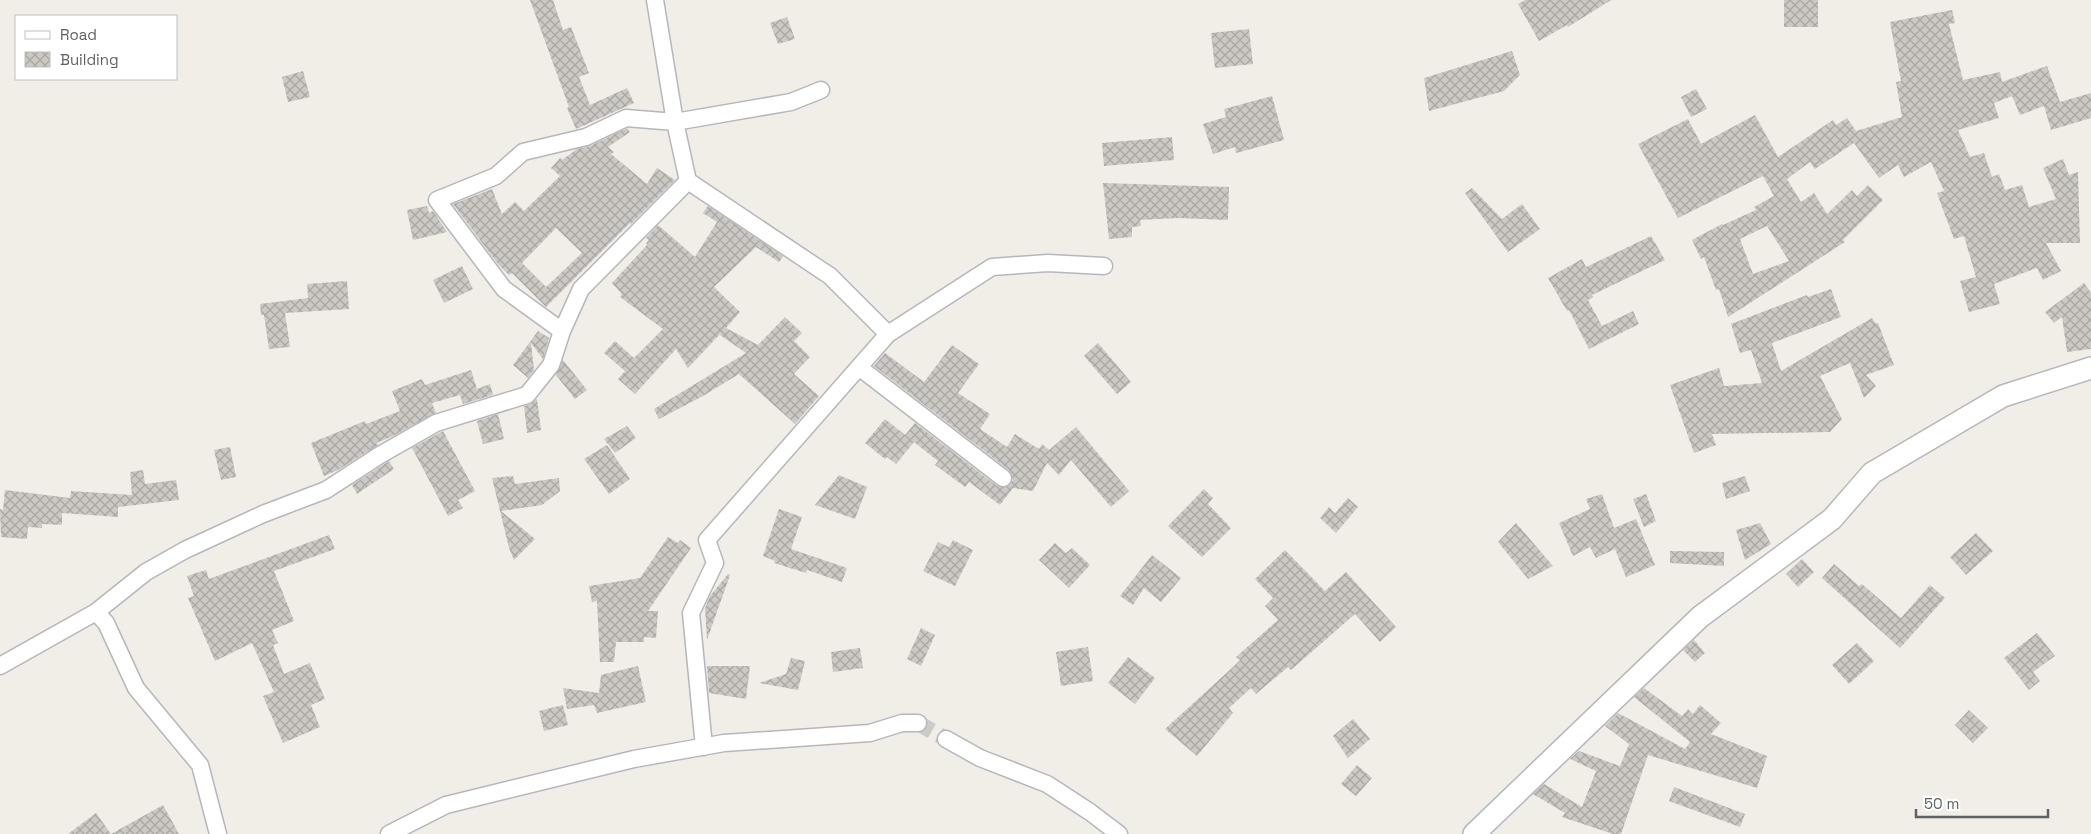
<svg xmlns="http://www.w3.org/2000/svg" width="2091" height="834" font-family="'Space Grotesk',sans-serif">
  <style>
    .building { fill: url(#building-cross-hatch); fill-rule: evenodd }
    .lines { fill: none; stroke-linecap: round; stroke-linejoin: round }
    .minor-tunnel { stroke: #cccbc7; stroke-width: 16; stroke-dasharray: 16 8; stroke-linecap: butt }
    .minor-casing { stroke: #b4b7bb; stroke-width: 19 }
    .tertiary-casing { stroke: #b4b7bb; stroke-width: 24 }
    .minor { stroke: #fff; stroke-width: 16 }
    .tertiary { stroke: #fff; stroke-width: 21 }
  </style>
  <defs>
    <pattern id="building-cross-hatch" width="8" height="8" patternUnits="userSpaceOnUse" patternTransform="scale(1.25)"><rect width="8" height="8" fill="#ccc9c4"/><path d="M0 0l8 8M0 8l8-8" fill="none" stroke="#a9a7a3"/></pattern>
  </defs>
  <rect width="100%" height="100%" fill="#f0eee7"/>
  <path class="building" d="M530 0H553L563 30 571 27 589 73 579 77 590 105 627 88 634 103 576 129 567 108 569 107Z
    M1525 0H1611L1568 27 1567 25 1539 41 1518 4Z
    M1784 0H1818V27H1784Z
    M1952 10 1955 23 1949 24 1963 80 2000 72 2002 82 2047 66 2060 102 2091 93V118L2051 130 2044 106 2020 115 2012 96 1994 103 1999 118 1958 130 1970 157 1984 153 1992 177 1999 174 2005 190 2022 185 2029 207 2056 199 2043 168 2063 159 2069 175 2078 172 2080 243H2046L2061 271 2043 280 2037 268 1994 284 2000 304 1969 312 1960 281 1976 277 1964 236 1954 239 1942 207 1937 193 1944 191 1931 162 1904 177 1898 165 1879 178 1854 143 1815 169 1810 162 1787 179 1801 202 1814 193 1827 214 1852 190 1857 196 1868 185 1883 200 1843 240 1845 242 1728 317 1719 289 1716 290 1704 257 1701 259 1692 240 1722 224 1723 225 1756 210 1754 207 1774 196 1763 176 1678 218 1638 144 1688 119 1701 144 1755 115 1778 157 1833 120 1836 125 1847 118 1856 131 1902 117 1896 82 1901 81 1890 22ZM1767 226 1789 261 1753 274 1740 239Z
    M787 17 795 39 778 44 770 23Z
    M1249 29 1253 64 1215 68 1211 33Z
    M1512 51 1520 75 1504 91 1429 111 1424 78Z
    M303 71 310 97 288 102 282 77Z
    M1696 89 1707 109 1691 117 1681 97Z
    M1272 96 1284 140 1236 153 1235 147 1213 154 1203 124 1226 117 1224 109Z
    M627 128 630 132 608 147 614 152 611 154 647 184 657 168 675 180 631 224 630 223 546 307 512 273 509 275 498 264 453 204 492 189 502 214 515 202 524 211 560 176 551 168 560 158 562 160 577 149 590 146ZM556 228 582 253 546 287 522 263Z
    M1172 137 1174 160 1104 166 1102 143Z
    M1103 183 1229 187 1228 220 1178 218 1140 220 1141 226 1132 227V237L1109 239Z
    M1472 188 1502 219 1522 204 1540 229 1508 252 1465 193Z
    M427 206 429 213 433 211 447 232 413 240 407 210Z
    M708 206 783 256 779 262 756 247 714 287 740 312 726 328 758 345 785 317 802 333 794 341 810 357 794 374 819 396 795 424 739 374 703 396 659 419 654 409 746 353 720 335 722 332 688 368 676 349 635 394 618 379 625 371 604 353 615 341 634 358 663 329 620 297 622 294 612 283 647 245 646 243 649 240 646 238 658 225 695 257 717 222 703 213Z
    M1651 236 1665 260 1592 295 1593 297 1588 300 1602 326 1633 311 1639 324 1589 349 1569 310 1567 311 1548 278 1582 259 1586 267Z
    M462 266 473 289 444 303 433 280Z
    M347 281 349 309 285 313 290 347 269 349 264 315H261L260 304 308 298 307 284Z
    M2084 283 2091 293V349L2067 352 2062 317 2054 323 2045 312Z
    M1831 289 1841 317 1772 343 1781 371 1872 318 1876 324 1878 323 1894 365 1866 375 1876 386 1864 398 1850 363 1820 376 1842 419 1830 432 1712 434 1716 445 1694 453 1670 385 1719 368 1724 386 1762 383 1751 350 1740 353 1731 324 1807 295 1808 297Z
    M538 331 549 338 543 359 531 343 534 370 528 378 513 365Z
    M1098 343 1131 382 1117 394 1084 356Z
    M952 345 979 364 958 393 990 414 980 429 1007 447 1015 434 1039 449 1042 444 1049 450 1076 427 1129 491 1111 507 1071 460 1059 475 1047 463 1033 491 1013 488 1000 505 969 482 965 487 935 465 938 461 905 435 915 423 997 486 1006 487 1013 480 1009 470 874 366 885 353 924 382Z
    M563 360 587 390 575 399 556 375Z
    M471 370 477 389 490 384 493 395 463 404 460 395 432 403 436 413 391 437 376 443 378 445 338 470 324 476 311 443 365 421 366 424 400 411 392 391 422 379 425 385Z
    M537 399 541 430 527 433 524 406 530 404Z
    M498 414 504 439 483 444 477 421Z
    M885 419 914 442 896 464 887 457 885 459 865 443Z
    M627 426 636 438 615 453 604 439Z
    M443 431 475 491 458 500 463 508 448 516 412 448Z
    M607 445 630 479 609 494 584 459Z
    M230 447 236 477 221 480 214 450Z
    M389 461 394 469 357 494 352 485Z
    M143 470 145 484 176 480 179 500 118 507V517L62 513V525L42 524V528L28 527 27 539 1 537 0 509 3 510 5 490 70 498 71 491 132 495 130 472Z
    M839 475 867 487 855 519 815 505Z
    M513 476 515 484 559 478 560 491 542 505 501 511 535 539 514 560 509 548 492 478Z
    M1745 476 1750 491 1726 499 1722 483Z
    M1204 489 1213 498 1208 504 1231 528 1202 557 1168 526Z
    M1602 494 1614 528 1636 519 1655 565 1626 577 1615 549 1596 558 1590 547 1573 556 1559 523 1590 509 1586 499Z
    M1646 494 1656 521 1644 527 1633 499Z
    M1348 498 1358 507 1336 533 1320 518 1329 507 1335 513Z
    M779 509 802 517 791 549 847 568 842 582 807 570 806 573 774 563 775 561 763 556Z
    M1516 523 1553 566 1528 579 1498 542Z
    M1760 523 1771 544 1745 560 1736 530Z
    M1976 533 1993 551 1966 575 1950 557Z
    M329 535 335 549 274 571 294 621 272 630 278 643 273 645 284 674 310 663 325 699 311 705 320 727 283 743 263 696 274 692 252 643 215 661 188 598 194 596 187 576 206 570 209 579Z
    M668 537 678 543 680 540 691 548 648 611H658L656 638 644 637V642H616L614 662H600L597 601 592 602 589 586 640 578Z
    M953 540 973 550 955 586 923 571 938 542 949 547Z
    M1055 543 1066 553 1072 548 1090 565 1069 588 1039 560Z
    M1285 550 1325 591 1346 572 1396 627 1380 642 1355 614 1291 670 1288 667 1256 694 1251 688 1229 708 1233 713 1197 756 1165 729 1233 667 1240 660 1236 657 1278 620 1265 606 1273 598 1255 579Z
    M1670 551 1724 552V566L1670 563Z
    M1152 555 1181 578 1161 602 1144 588 1133 605 1120 596Z
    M1802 559 1814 572 1798 587 1786 574Z
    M1834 564 1859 586 1862 584 1901 618 1930 585 1945 598 1900 648 1822 578Z
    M728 574 730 575 707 640 705 608 710 596Z
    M921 628 935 635 921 666 907 659Z
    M2037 633 2055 656 2033 672 2040 681 2029 690 2004 658Z
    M1694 640 1705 653 1695 662 1683 650Z
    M1857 643 1874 661 1849 684 1832 665Z
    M1088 647 1093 681 1061 686 1056 652Z
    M860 648 863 668 833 672 831 652Z
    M1128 657 1155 678 1135 704 1108 683Z
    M791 658 805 661 798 690 759 683 786 674Z
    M638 666 646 702 597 713 594 705 567 709 563 688 599 693 601 675Z
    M707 666H750L746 699 709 693Z
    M1644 688 1682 716 1688 709 1693 714 1700 705 1721 723 1711 734 1767 756 1757 788 1648 755 1621 834H1613L1562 817 1565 813 1533 794 1544 784 1582 807 1596 771 1570 759 1579 751 1620 766 1629 744 1605 726 1618 713 1685 749 1690 742 1634 697Z
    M563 705 568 725 544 731 539 711Z
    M1969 710 1988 728 1973 743 1955 725Z
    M1353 719 1370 739 1348 758 1333 736Z
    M1357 765 1372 778 1356 796 1341 784Z
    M1674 787 1745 814 1740 827 1669 801Z
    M163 805 179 834H111Z
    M96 813 111 834H68Z"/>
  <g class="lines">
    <path class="minor-tunnel" d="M918 723 946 739"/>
    <g class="minor-casing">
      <path id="minor" d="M688 181 830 276 888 334
        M562 331 504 289 437 200 496 176 523 152 586 137 626 118 675 122 791 102 821 90
        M860 368 1003 478
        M96 612 106 623 136 688 200 765 218 834
        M0 666 96 612 146 572 185 550 263 514 326 490 380 455 436 423 527 395 551 365 562 331 581 289 688 181 675 122 655 0
        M946 739 980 758 1047 784 1090 812 1119 834
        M704 747 691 613 715 563 707 540 888 334 992 267 1048 263 1104 266
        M389 834 446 805 634 759 724 743 870 733 902 723H918"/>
    </g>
    <g class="tertiary-casing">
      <path id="tertiary" d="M1474 834 1700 617 1832 519 1872 473 2003 396 2091 368"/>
    </g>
    <use href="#minor" class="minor"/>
    <use href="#tertiary" class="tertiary"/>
  </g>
  <rect x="15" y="15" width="162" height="65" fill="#ffffff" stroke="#bfc0c2"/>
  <rect x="25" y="31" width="25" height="8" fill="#ffffff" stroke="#bfc0c2"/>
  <text x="60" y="40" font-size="15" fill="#5e6266">Road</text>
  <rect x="25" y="52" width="25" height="15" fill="url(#building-cross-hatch)" stroke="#bfc0c2"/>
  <text x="60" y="65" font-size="15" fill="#5e6266">Building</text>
  <path d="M1916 809v8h132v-8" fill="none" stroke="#5e6266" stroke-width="2.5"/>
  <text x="1924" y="809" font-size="15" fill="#5e6266" stroke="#ffffff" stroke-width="4" paint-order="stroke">50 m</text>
</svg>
